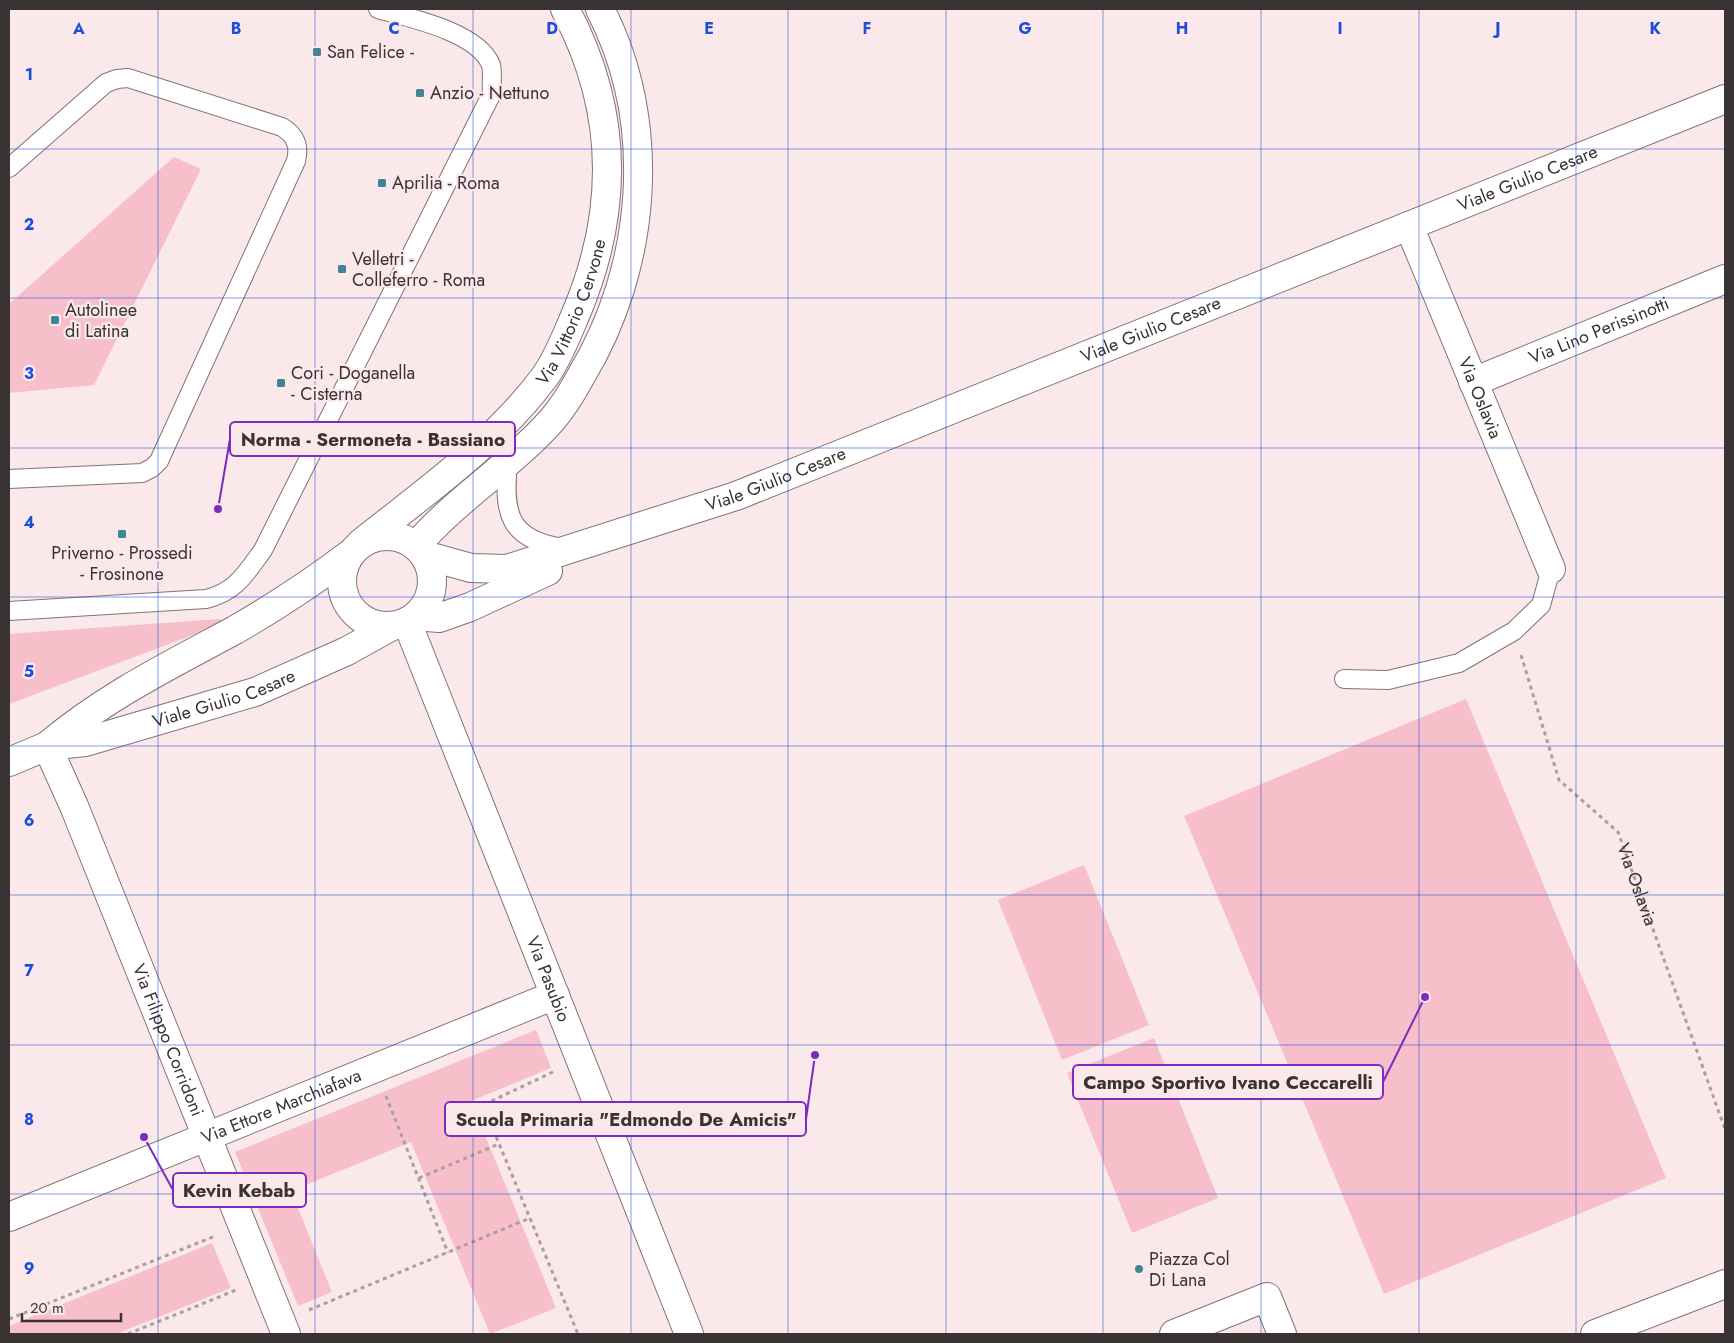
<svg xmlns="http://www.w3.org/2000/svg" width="1734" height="1343" font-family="Jost,sans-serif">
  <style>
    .green { fill: #f7bfc9 }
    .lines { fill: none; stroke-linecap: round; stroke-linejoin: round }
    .service-casing { stroke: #837375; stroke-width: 20 }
    .minor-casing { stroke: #837375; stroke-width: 30 }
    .path { stroke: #ac9ea1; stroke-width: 3; stroke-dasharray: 4 4; stroke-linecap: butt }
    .service { stroke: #fff; stroke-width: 18 }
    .minor { stroke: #fff; stroke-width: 28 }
    .grid { fill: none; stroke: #1d4ed8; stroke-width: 1; stroke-opacity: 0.55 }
    .poi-dot { fill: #428495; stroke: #fbe8eb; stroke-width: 2 }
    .labels { text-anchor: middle; stroke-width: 4.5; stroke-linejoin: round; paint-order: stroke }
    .poi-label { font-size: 18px; fill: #3a3334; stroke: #fbe8eb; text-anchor: start }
    .street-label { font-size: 18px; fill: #3a3334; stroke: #fbe8eb }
    .grid-label { font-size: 16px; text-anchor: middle; font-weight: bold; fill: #1d4ed8; stroke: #fbe8eb; stroke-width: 4.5; stroke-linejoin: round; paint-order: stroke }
    .leader { fill: none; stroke: #7b2cbf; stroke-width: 2 }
    .callout-dot { fill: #7b2cbf; stroke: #fbe8eb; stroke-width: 2 }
    .callout { fill: #fbe8eb; stroke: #7b2cbf; stroke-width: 2 }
    .callout-label { font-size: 19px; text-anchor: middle; font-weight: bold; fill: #3a3334 }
  </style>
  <rect width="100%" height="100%" fill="#fbe8eb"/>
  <path class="green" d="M174 157 201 169 94 385 9 393V304Z
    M220 619 222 624 9 704V634Z
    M1466 699 1666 1178 1384 1294 1184 816Z
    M1084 865 1149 1025 1062 1060 998 900Z
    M536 1030 551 1068 471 1101 556 1308 490 1334 411 1142 291 1191 332 1292 298 1306 235 1152Z
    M1154 1038 1218 1198 1132 1233 1067 1073Z
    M212 1243 231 1288 116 1334H9V1326Z"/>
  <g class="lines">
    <g class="service-casing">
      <path id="service" d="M9 168 106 83 117 79 128 78 282 127C295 135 300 145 296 161L159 461 152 468 142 473 9 479
        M508 463C503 513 508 540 564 548
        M9 611 206 599C236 592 246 573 263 550L492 93C491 85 493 72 491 65 478 32 410 18 378 9
        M1344 679 1388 680 1459 663 1514 631 1541 605 1551 569"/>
    </g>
    <g class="minor-casing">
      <g id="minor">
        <path id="s2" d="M1409 226 1551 569"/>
        <path id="s3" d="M1473 382 1725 279"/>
        <circle cx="387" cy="581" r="45"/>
        <path id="s4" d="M361 543C425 492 497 442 546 375 559 356 568 332 577 311 620 208 618 108 565 9"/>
        <path d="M416 546C456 499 511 466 552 420 563 407 573 391 581 376 647 267 659 123 600 9"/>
        <path id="s5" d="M424 555 471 568 507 569 736 496 1725 99"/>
        <path d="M416 616 439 618 470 607 548 571"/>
        <path id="s6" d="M407 622 689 1334"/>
        <path id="s7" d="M47 746 74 806 286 1334"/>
        <path d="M47 746C103 698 170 665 235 630 275 607 313 582 350 554"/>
        <path id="s8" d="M9 762 47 746 85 742 255 692 347 651 392 626"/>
        <path id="s9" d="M9 1217 555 995"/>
        <path d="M1174 1334 1267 1297 1282 1334"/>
        <path d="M1595 1334 1725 1284"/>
      </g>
    </g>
    <g class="path">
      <path id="s1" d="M1521 655 1559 780 1618 832 1725 1129"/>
      <path d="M553 1072 483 1105 578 1334"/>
      <path d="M386 1096 448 1253"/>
      <path d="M419 1178 499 1144"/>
      <path d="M309 1310 530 1218"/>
      <path d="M9 1319 215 1236"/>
      <path d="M128 1334 236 1290"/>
    </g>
    <use href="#service" class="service"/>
    <use href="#minor" class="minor"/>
  </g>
  <path class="grid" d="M158 9V1334M315 9V1334M473 9V1334M631 9V1334M788 9V1334M946 9V1334M1103 9V1334M1261 9V1334M1419 9V1334M1576 9V1334M9 149H1725M9 298H1725M9 448H1725M9 597H1725M9 746H1725M9 895H1725M9 1045H1725M9 1194H1725"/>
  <g class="poi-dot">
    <rect x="312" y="47" width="10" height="10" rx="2.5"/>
    <rect x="415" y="88" width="10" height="10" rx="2.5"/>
    <rect x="377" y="178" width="10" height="10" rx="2.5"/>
    <rect x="337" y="264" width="10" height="10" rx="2.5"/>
    <rect x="50" y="315" width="10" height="10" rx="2.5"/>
    <rect x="276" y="378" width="10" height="10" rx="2.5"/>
    <rect x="117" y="529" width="10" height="10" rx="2.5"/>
    <circle cx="1139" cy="1269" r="5"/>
  </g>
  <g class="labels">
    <g class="poi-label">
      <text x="327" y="58">San Felice -</text>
      <text x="430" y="99">Anzio - Nettuno</text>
      <text x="392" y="189">Aprilia - Roma</text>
      <text x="352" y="265">Velletri -<tspan x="352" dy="21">Colleferro - Roma</tspan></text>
      <text x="65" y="316">Autolinee<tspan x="65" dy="21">di Latina</tspan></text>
      <text x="291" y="379">Cori - Doganella<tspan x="291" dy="21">- Cisterna</tspan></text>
      <text x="122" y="559" text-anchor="middle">Priverno - Prossedi<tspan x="122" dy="21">- Frosinone</tspan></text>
      <text x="1149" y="1265">Piazza Col<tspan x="1149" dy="21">Di Lana</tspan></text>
    </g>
    <g class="street-label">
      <text dy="6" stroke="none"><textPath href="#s5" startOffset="1178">Viale Giulio Cesare</textPath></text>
      <text dy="6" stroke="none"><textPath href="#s4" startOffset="319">Via Vittorio Cervone</textPath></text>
      <text dy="6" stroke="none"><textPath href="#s5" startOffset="772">Viale Giulio Cesare</textPath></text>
      <text dy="6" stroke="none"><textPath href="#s3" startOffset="136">Via Lino Perissinotti</textPath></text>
      <text dy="6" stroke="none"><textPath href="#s2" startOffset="186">Via Oslavia</textPath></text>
      <text dy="6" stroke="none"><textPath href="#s5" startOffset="368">Viale Giulio Cesare</textPath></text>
      <text dy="6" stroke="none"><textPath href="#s8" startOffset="225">Viale Giulio Cesare</textPath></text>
      <text dy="6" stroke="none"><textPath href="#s1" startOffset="265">Via Oslavia</textPath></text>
      <text dy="6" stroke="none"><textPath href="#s6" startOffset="384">Via Pasubio</textPath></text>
      <text dy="6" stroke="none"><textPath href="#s7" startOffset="318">Via Filippo Corridoni</textPath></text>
      <text dy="6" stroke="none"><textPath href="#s9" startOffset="294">Via Ettore Marchiafava</textPath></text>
    </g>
  </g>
  <g class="grid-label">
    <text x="79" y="34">A</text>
    <text x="236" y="34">B</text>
    <text x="394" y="34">C</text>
    <text x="552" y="34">D</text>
    <text x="709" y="34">E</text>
    <text x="867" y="34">F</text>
    <text x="1025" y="34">G</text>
    <text x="1182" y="34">H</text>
    <text x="1340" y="34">I</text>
    <text x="1498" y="34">J</text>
    <text x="1655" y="34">K</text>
    <text x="29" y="80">1</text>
    <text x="29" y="230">2</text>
    <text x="29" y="379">3</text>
    <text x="29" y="528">4</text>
    <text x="29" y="677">5</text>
    <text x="29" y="826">6</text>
    <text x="29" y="976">7</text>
    <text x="29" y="1125">8</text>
    <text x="29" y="1274">9</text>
  </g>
  <path class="leader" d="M218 509L230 439M1425 997L1383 1082M815 1055L806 1119M144 1137L173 1190"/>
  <g class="callout-dot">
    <circle cx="218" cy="509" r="5"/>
    <circle cx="1425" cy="997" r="5"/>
    <circle cx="815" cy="1055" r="5"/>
    <circle cx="144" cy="1137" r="5"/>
  </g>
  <g class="callout">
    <rect x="230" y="422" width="285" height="34" rx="5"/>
    <rect x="1073" y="1065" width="310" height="34" rx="5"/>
    <rect x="445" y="1102" width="361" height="34" rx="5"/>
    <rect x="173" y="1173" width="133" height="34" rx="5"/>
  </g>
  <g class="callout-label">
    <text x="373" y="446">Norma - Sermoneta - Bassiano</text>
    <text x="1228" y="1089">Campo Sportivo Ivano Ceccarelli</text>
    <text x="626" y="1126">Scuola Primaria "Edmondo De Amicis"</text>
    <text x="239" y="1197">Kevin Kebab</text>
  </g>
  <rect width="1734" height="1343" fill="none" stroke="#3a3334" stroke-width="20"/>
  <path d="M22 1313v8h99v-8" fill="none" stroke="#3a3334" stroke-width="2.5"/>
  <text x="30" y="1313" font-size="15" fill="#3a3334" stroke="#fbe8eb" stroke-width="4" paint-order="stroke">20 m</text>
</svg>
